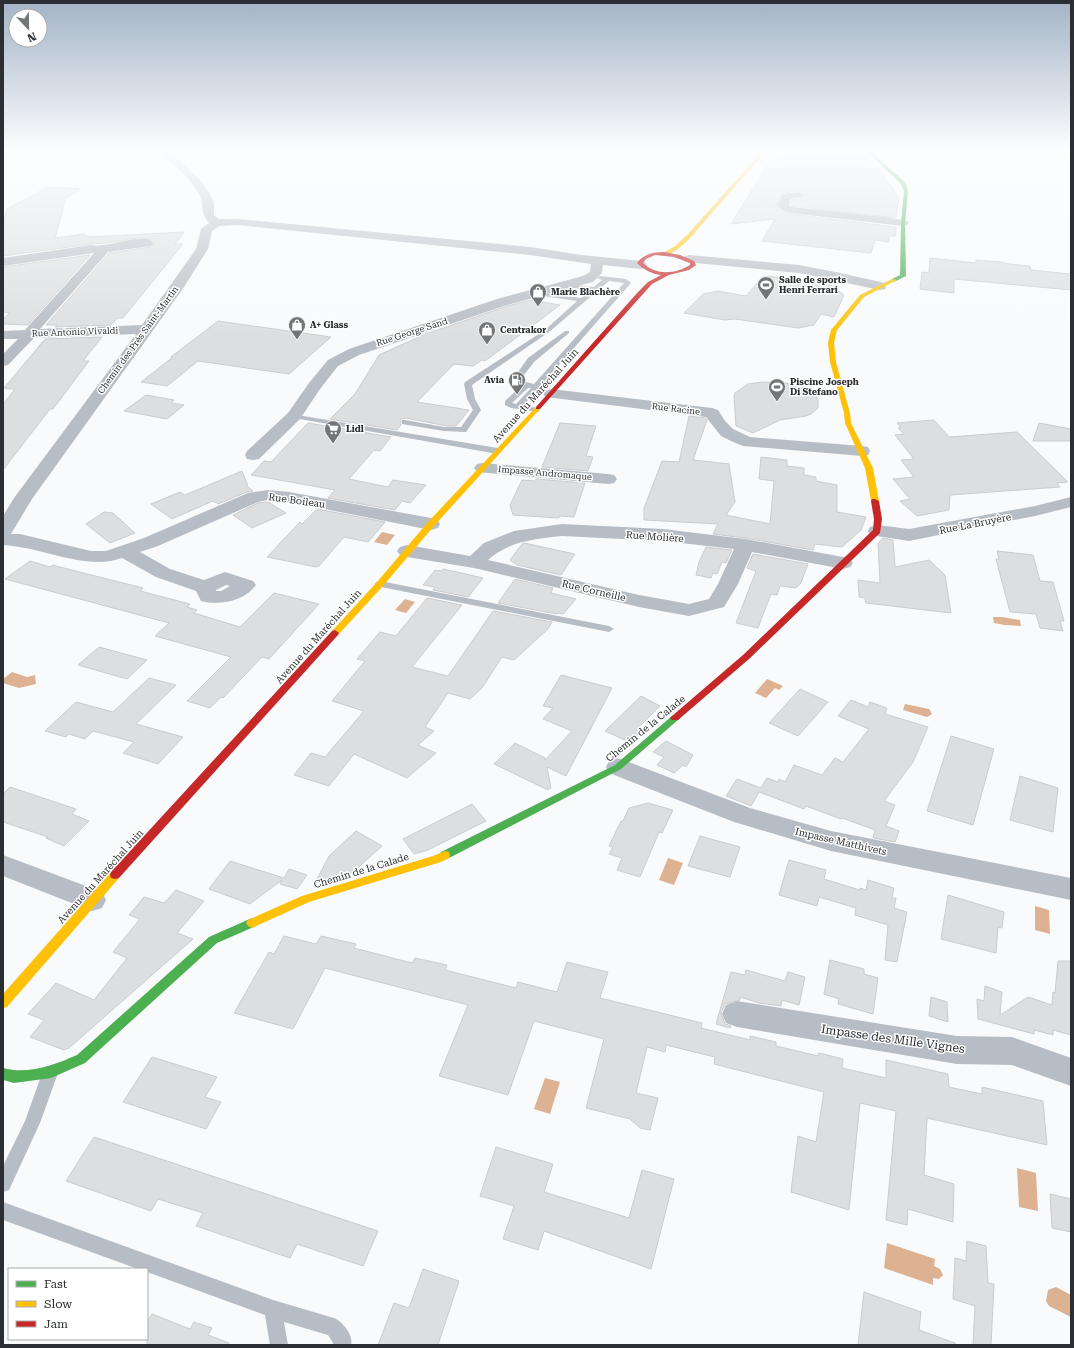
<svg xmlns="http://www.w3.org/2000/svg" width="1074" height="1348" font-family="'Roboto Serif',serif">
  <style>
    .water { fill: #ddb292 }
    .building { fill: #dcdee0; stroke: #cacccf }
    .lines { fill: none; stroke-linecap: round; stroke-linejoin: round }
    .lane { fill: #b7bdc4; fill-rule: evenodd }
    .street { fill: #b7bdc4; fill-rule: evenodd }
    .fast { fill: #4caf50; fill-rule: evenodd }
    .slow { fill: #ffc107; fill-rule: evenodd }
    .jam { fill: #c62828; fill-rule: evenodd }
    .labels { text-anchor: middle; stroke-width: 3; stroke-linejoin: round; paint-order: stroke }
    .far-poi-label { font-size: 9px; font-weight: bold; fill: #2b2e32; stroke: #fff; text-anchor: start }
    .far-street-label { font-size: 9px; fill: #2b2e32; stroke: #fff }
    .street-label { font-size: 10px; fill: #2b2e32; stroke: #fff }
    .near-street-label { font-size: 12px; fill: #2b2e32; stroke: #fff }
  </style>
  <rect width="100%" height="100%" fill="#f8fafc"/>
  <path class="water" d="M382 532 395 535 387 545 374 542Z
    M405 599 415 602 406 613 395 610Z
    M993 617H1002L1020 620 1021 626 1005 625 994 623Z
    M12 672 27 677 35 675 36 684 19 688 3 683V679Z
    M767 679 783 686 779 690 775 688 766 698 755 693Z
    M905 704 929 709 932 714 927 717 903 710Z
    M668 858 683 863 674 885 659 880Z
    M1035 906 1049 910 1050 934 1035 930Z
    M545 1078 560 1082 550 1114 534 1109Z
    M1017 1168 1036 1173 1038 1211 1019 1207Z
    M887 1243 935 1259 934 1266 940 1269 943 1275 939 1279 933 1278V1285L884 1268Z
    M1056 1287 1071 1295V1317L1049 1306 1046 1301 1048 1290Z"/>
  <path class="building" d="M845 151 852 155 858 154 867 157 876 165 899 197 896 218 793 206 791 204 792 200 802 198 804 196 798 191 782 193 776 206 778 209 790 214 896 227V236H889V242L875 240 871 253 762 241 775 219 731 224 770 161Z
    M48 187 81 189 66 198 55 238 85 234 89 237 184 232 175 244H183L123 318H117L111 325 55 327 57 325H46L109 253 151 247 154 242 151 239 136 238 106 243 91 244 3 256V223L7 209Z
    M90 255 28 325 3 324V319L10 313 3 312V267Z
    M930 258 976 263V260L1001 262 1009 264 1030 266 1031 270 1071 274V290L954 279V293L920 289 922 272 929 273Z
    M769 276 832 286 844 295 834 317 821 314 814 325 798 328 735 319 725 320 684 313 703 294 718 291 746 296 762 277Z
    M531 300 560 305 485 361 482 360 473 366 454 364 417 402 469 410 456 426H447L406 418 401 419V425L397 430 330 419 355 394 379 355 423 335 507 306Z
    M218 321 331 337 289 374 198 361 167 386 141 382 173 357H171Z
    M102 337 83 361H89L53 409H50L3 470V404L15 389H6L7 388H4L45 339Z
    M762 382 786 383 807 390 816 396 818 400V408L811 414 806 416 780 420 753 433 736 426 734 396 735 393 748 384Z
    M146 395 174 400 171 403 184 405 167 419 124 411Z
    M689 416 705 418 707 420 693 460 729 464 735 502 726 515 770 524 774 481 759 479 761 457 787 460V466L804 468V475L816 477V481L837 485V512L866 517 861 530 842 547 815 544 813 550 745 538 713 534 718 524 644 520V508L662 461 679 462Z
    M934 420 949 437 1017 432 1068 482 1057 483 1060 487 950 495 949 510 917 516 900 501 910 499 893 479 914 477 901 460 914 459 895 435 904 434 898 428H901L897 423Z
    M308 423 391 437 380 451 374 450 349 479 388 487 393 480 426 485 410 503 402 501 395 510 328 498 335 490 251 475 264 461 271 462Z
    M560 423 596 426 586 456 593 457 588 471 542 467Z
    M1039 423 1071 429V441H1033Z
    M242 471 248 486H247L253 491 247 492 218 504 213 501 172 519 151 504 180 492 185 495Z
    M536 479 585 483 574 517 559 516V518L513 515 510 505 522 480 535 481Z
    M268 502 286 513 252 528 233 515 258 503Z
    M317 509 385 522 368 542 344 537 319 566 316 567 267 557 300 522 302 524Z
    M104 512 113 513 135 533 110 543 86 524Z
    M883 538 893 540 895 567 929 560 945 575 951 613 866 603 865 598 859 597 858 580 880 583 878 543Z
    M524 543 575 554 561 575 517 565 510 560 522 544Z
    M706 547 732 550 726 563 722 562 717 574 713 573 711 578 696 575 699 562Z
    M997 551 1033 555 1040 581 1053 582 1064 621H1060L1063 631 1040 628 1036 614 1010 612 996 559H999Z
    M753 554 808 564 801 583 796 588 780 586 777 595 771 594 758 628 736 623 756 571 747 568Z
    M30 561 50 567 52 565 143 588 140 591 190 604 187 607 197 610 194 613 240 627 274 593 319 604 269 659 262 657 223 698 221 697 210 708 187 701 231 657 155 636 169 623 5 579Z
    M443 569 457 572 483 578 468 597 433 590 435 587 423 585 435 570 442 571Z
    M515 579 553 588 551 593 576 599 563 614 558 613 557 614 498 603Z
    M427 598 462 605 412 667 448 676 493 611 552 622 548 629 514 660 502 657 482 688 470 699 448 693 425 727 434 731 418 745 436 753 407 778 354 754 329 786 294 775 311 753 325 757 364 711 332 701 365 661 357 659 380 632 396 636Z
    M99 647 147 660 127 679 78 665Z
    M561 675 612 688 566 776 547 767 551 788 548 790 494 764 515 743 545 758V760L572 731 543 719 553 708 543 706Z
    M149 678 176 685 136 724 183 737 158 764 123 753 134 742 93 731 85 739 69 734 66 737 45 731 76 702 113 712Z
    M800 689 828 702 798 736 769 723Z
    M641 696 660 706 636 730 642 731 629 742 605 731Z
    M851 700 868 707 870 702 887 708 885 714 928 727 913 762 884 801 895 805 886 826 899 831 895 842 873 838 875 830 842 818 841 819 806 806 804 809 759 792 751 806 726 796 737 779 761 788 767 778 778 782 779 779 785 782 794 765 822 775 835 758 843 762 869 729 838 716Z
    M951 736 994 749 973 825 927 811Z
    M666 741 693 755 686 767 683 765 674 773 657 765 664 757 653 752Z
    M1020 776 1058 788 1053 832 1010 820Z
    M10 787 76 809 72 814 89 821 64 846 46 838 48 837 3 822V794Z
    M648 803 673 810 662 833 659 832 640 877 617 870 622 858 609 854 613 847 609 846 621 821H623L629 808Z
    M472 804 486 821 428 850 414 854 403 839Z
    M356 831 382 846 352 873 324 881 317 879 329 856Z
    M700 836 740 847 730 877 688 866Z
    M789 860 826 870 824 879 860 890V888L866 890 868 880 894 888 892 898H896L894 908 907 912 897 962 885 960 888 925 855 915 856 908 819 897 817 906 779 895Z
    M230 861 284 878 289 869 307 875 297 889 280 884 282 880 250 904 209 889Z
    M176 890 204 901 177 933 193 939 69 1048 64 1050 30 1037 44 1020 28 1014 56 983 94 1000 127 958 113 952 140 919 129 915 144 897 164 903Z
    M948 895 1004 912 1002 928 998 927 996 953 941 939Z
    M284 936 316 944 321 936 356 944 354 948 412 963 415 958 447 965 445 970 516 988 518 982 557 992 567 962 608 972 600 998 702 1023 701 1028 750 1040V1036L776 1042V1046L818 1056 819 1053 843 1059 842 1068 886 1078V1060L948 1074 949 1087 982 1094V1087L1043 1101 1047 1145 927 1118 924 1175 954 1184 953 1222 908 1209 907 1225 886 1220 896 1111 860 1103 849 1210 791 1192 798 1136 816 1142 824 1092 714 1064 715 1057 666 1045 665 1052 647 1047 636 1093 658 1098 650 1130 640 1128 630 1119 586 1108 604 1039 534 1021 508 1095 439 1076 468 1005 325 968 293 1029 234 1013 269 952 274 954Z
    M830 960 864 969V974L878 978 873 1014 838 1004 839 999 824 994Z
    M1058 961H1071V1035L1053 1030V1035L1034 1030V1034L978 1019 977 999 984 1001 985 986 1002 992 1000 1015 1028 997 1052 1005 1053 992 1055 993Z
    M746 970 785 981 788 972 805 977 799 1005 782 1000 781 1006 759 1003 740 997V1000L725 1004 721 1013 725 1024 731 1026 730 1028 716 1024 731 972 745 975Z
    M931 997 947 1002 948 1022 929 1016Z
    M152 1057 217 1077 205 1097 221 1102 206 1129 123 1102Z
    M94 1137 188 1168 378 1231 363 1266 297 1244 290 1258 196 1226 203 1213 158 1199 151 1211 66 1181Z
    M496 1147 553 1164 544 1192 629 1218 642 1170 674 1179 651 1269 544 1231 538 1250 503 1239 514 1206 480 1196Z
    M1050 1194 1071 1199V1232L1052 1228Z
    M967 1241 986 1246 988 1283 994 1284 991 1345H973L975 1306 953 1299 955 1258 966 1261Z
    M423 1269 459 1281 438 1345H378L394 1303 409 1308Z
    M864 1292 921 1312 919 1330 955 1343V1345H858Z
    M152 1314 190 1329 194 1322 212 1328 208 1335 229 1343V1345H147V1322Z"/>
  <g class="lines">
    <path class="lane" d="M600 276 626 279 631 283 523 406 539 408V412L511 408 505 405V401L521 386 516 385 513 379 528 358 565 331H569V333L534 362 521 379 522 381 534 384 624 283 609 281 549 332 472 385 475 399 481 410 466 432 444 431 402 424V420H405L444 427H461L473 410 467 399 464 384 465 382 545 330 577 301 536 295 533 293 534 292 581 298 590 290 565 287 562 285 563 284 594 287 602 280 597 278ZM528 388H531L516 404 512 403Z
      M291 414 498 448 502 451 498 454 294 418H291Z
      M380 581 609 626 614 629 609 632 376 586 375 584 376 582Z
      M50 1066 56 1068 58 1073 40 1123 9 1190 3 1192V1166L25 1121 44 1068Z
      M3 1202 273 1300 334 1318C342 1321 354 1335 351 1345H333V1343L328 1335 284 1322 288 1345H270L265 1315 147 1272V1269H138L3 1220Z"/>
    <path class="street" d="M164 151H174L173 154 198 178 209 192 214 203V215L219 219H237L530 247 582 255 641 261 645 262 647 265 645 268 641 269 603 265 602 273 593 282 507 305 359 355 338 366 320 389 300 419 259 459 253 460 247 459 245 455 247 451 288 413 309 383 328 360 349 349 497 299 583 276 590 272 591 264 530 255 237 225 220 226 212 231 208 249 182 290 32 499 11 534H20L91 551H106L144 538 248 493 268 490 289 492 431 518 438 520 440 524 438 528 431 530 289 502 268 500 258 502 158 546 140 552 170 569 204 580 225 572 253 581 256 585C245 601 219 606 201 601L196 591 156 577 122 558C86 571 42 547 3 545V516L14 498 136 334 34 338 8 365 3 366V354L18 339H3V331L25 330 94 253 3 266V258L91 245C111 248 131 235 151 240L153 243 151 246 108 252 40 329 142 325 196 249 201 229 209 223C200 214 204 204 199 194 191 179 176 168 165 156L163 154ZM226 585 230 586 221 591H216V590Z
      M798 192 803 195 802 197 791 199 789 205 793 207 885 217 907 221 909 223 907 225 903 226 790 213 779 208 777 206 782 194Z
      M689 255 799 265 840 273 885 283 886 286 885 289 880 290 799 273 685 262 683 259 685 256Z
      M551 389 712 408 718 410 725 421 733 429 750 437 862 446 868 447 870 451 868 455 862 456 743 446 731 441 721 436 706 417 546 397 543 394 546 391Z
      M483 463 608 474 614 475 617 479 614 483 608 484 477 472 474 468 477 464Z
      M1071 497V507L1035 516 909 541 870 535 868 531 870 527 877 525 909 529 1035 506Z
      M562 524 663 529 745 539 843 557 850 559 853 563 850 567 843 569 752 552 738 584 724 607 689 616 639 607 474 568 407 557 400 555 397 551 400 547 407 545 470 556 484 543 514 531ZM562 536 663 541 734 549 718 584 709 599 689 604 639 595 488 560C509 541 535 539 562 536Z
      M618 758 750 808 831 831 1071 878V900L831 851 734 822 609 773 606 767 609 761Z
      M3 855 102 892 106 900 102 908 92 911 3 876Z
      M737 1001 957 1036 1012 1037 1071 1058V1086L1012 1065 957 1064 737 1027 726 1023 722 1014 726 1005Z"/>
    <path class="fast" d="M866 151H870L905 182 908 191 905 223 906 276 894 282 891 280 892 279 900 275 901 223 904 191 901 184Z
      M675 715 678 716 680 718 678 720 621 769 449 858 445 859 441 858 440 855 441 852 615 765 672 716Z
      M252 918 256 920 258 923 256 926 217 943 85 1063 51 1078 14 1083 3 1080V1068C28 1075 54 1065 77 1055L209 937Z"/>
    <path class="slow" d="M762 151H766L691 237C684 244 673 255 663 255V253L675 246 687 235Z
      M892 279 897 280 864 297 837 330 834 343 836 362 850 413 851 423 873 468 879 501 875 503 871 501 865 468 845 423 844 413 830 362 828 343 831 330 860 295Z
      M538 406 540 407V409L434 526 383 586 338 635H332L331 633 332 631 377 582 428 522 536 407Z
      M445 851 449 852 450 855 449 858 441 862 309 902 252 928 248 926 246 923 248 920 302 896 433 856Z
      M115 871 119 872 120 875 119 878 7 1007 3 1008V994L111 872Z"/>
    <path class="jam" d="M664 252 680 255 694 261 696 265 689 270 669 275 652 284 540 409H536V407L638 292 648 282 661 275C652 274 644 270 637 263 644 254 653 252 664 252ZM655 255 674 257 690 263V265C676 274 656 276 643 263L646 259Z
      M872 499H875L879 501 882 519 880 533 749 659 678 720H672L670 718 672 716 743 655 873 530 874 519 871 501Z
      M335 630 339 633 338 635 119 878 115 879 111 878 110 875 111 872 332 631Z"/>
  </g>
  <linearGradient id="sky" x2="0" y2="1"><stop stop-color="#a3b3c6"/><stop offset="0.44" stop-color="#fcfdfe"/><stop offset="1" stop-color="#fcfdfe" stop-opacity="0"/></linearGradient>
  <rect width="1074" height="340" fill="url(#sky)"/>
  <defs>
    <g id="stadium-pin" transform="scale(0.9)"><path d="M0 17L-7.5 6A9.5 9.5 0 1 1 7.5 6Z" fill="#737579" stroke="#fff"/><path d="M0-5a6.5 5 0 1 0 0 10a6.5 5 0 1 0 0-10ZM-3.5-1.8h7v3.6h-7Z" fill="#fff"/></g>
    <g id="shop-pin" transform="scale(0.9)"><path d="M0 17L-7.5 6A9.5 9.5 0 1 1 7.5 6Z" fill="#737579" stroke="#fff"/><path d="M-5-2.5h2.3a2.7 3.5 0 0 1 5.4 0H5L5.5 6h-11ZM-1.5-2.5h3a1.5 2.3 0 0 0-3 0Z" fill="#fff"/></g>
    <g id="fuel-pin" transform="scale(0.9)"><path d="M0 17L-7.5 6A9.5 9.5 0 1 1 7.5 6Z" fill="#737579" stroke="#fff"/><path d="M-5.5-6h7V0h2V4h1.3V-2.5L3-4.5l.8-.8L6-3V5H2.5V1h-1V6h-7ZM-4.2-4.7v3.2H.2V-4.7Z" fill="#fff"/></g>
    <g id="supermarket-pin" transform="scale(0.9)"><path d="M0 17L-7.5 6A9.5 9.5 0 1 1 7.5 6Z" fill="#737579" stroke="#fff"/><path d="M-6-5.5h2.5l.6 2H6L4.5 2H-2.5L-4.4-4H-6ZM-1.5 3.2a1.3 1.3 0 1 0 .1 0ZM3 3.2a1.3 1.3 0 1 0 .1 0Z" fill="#fff"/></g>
  </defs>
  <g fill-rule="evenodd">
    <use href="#stadium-pin" x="766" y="285"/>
    <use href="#shop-pin" x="538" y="292"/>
    <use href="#shop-pin" x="297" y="325"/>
    <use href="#shop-pin" x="487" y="330"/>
    <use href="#fuel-pin" x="517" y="380"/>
    <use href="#stadium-pin" x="777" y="387"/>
    <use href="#supermarket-pin" x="333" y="429"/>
  </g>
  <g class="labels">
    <g class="far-poi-label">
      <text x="779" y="283">Salle de sports<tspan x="779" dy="10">Henri Ferrari</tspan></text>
      <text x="551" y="295">Marie Blachère</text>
      <text x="310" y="328">A+ Glass</text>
      <text x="500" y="333">Centrakor</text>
      <text x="504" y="383" text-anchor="end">Avia</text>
      <text x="790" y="385">Piscine Joseph<tspan x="790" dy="10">Di Stefano</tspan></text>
      <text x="346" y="432">Lidl</text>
    </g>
    <g class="far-street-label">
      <text transform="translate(75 332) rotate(-2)" y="3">Rue Antonio Vivaldi</text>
      <text transform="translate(412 332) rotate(-18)" y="3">Rue George Sand</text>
      <text transform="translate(138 340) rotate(-54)" y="3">Chemin des Prés Saint-Martin</text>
      <text transform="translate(676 409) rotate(7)" y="3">Rue Racine</text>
      <text transform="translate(545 473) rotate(5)" y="3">Impasse Andromaque</text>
    </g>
    <g class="street-label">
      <text transform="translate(535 395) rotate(-48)" y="4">Avenue du Maréchal Juin</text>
      <text transform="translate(297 500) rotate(8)" y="4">Rue Boileau</text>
      <text transform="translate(975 523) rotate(-11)" y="4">Rue La Bruyère</text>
      <text transform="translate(655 536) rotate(4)" y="4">Rue Molière</text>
      <text transform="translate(594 590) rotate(13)" y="4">Rue Corneille</text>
      <text transform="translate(318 636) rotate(-48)" y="4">Avenue du Maréchal Juin</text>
      <text transform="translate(645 728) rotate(-39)" y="4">Chemin de la Calade</text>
      <text transform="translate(841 841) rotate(13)" y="4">Impasse Matthivets</text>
      <text transform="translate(361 870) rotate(-17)" y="4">Chemin de la Calade</text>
      <text transform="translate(100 876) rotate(-48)" y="4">Avenue du Maréchal Juin</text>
    </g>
    <g class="near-street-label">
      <text transform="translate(893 1039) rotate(8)" y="4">Impasse des Mille Vignes</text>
    </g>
  </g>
  <rect width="1074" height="1348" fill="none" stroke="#2b2e32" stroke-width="8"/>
  <rect x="8" y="1268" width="140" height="72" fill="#ffffff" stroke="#aaabad"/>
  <rect x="16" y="1281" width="20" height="6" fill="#4caf50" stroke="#aaabad"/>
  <text x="44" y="1288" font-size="12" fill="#2b2e32">Fast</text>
  <rect x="16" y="1301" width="20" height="6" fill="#ffc107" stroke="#aaabad"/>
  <text x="44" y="1308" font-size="12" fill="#2b2e32">Slow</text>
  <rect x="16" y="1321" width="20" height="6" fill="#c62828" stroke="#aaabad"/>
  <text x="44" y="1328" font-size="12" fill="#2b2e32">Jam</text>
  <g transform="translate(28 28) rotate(158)"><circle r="19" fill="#ffffff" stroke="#aaabad"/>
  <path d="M0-3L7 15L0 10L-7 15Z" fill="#737579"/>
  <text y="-6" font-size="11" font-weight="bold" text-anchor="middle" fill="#2b2e32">N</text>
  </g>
</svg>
